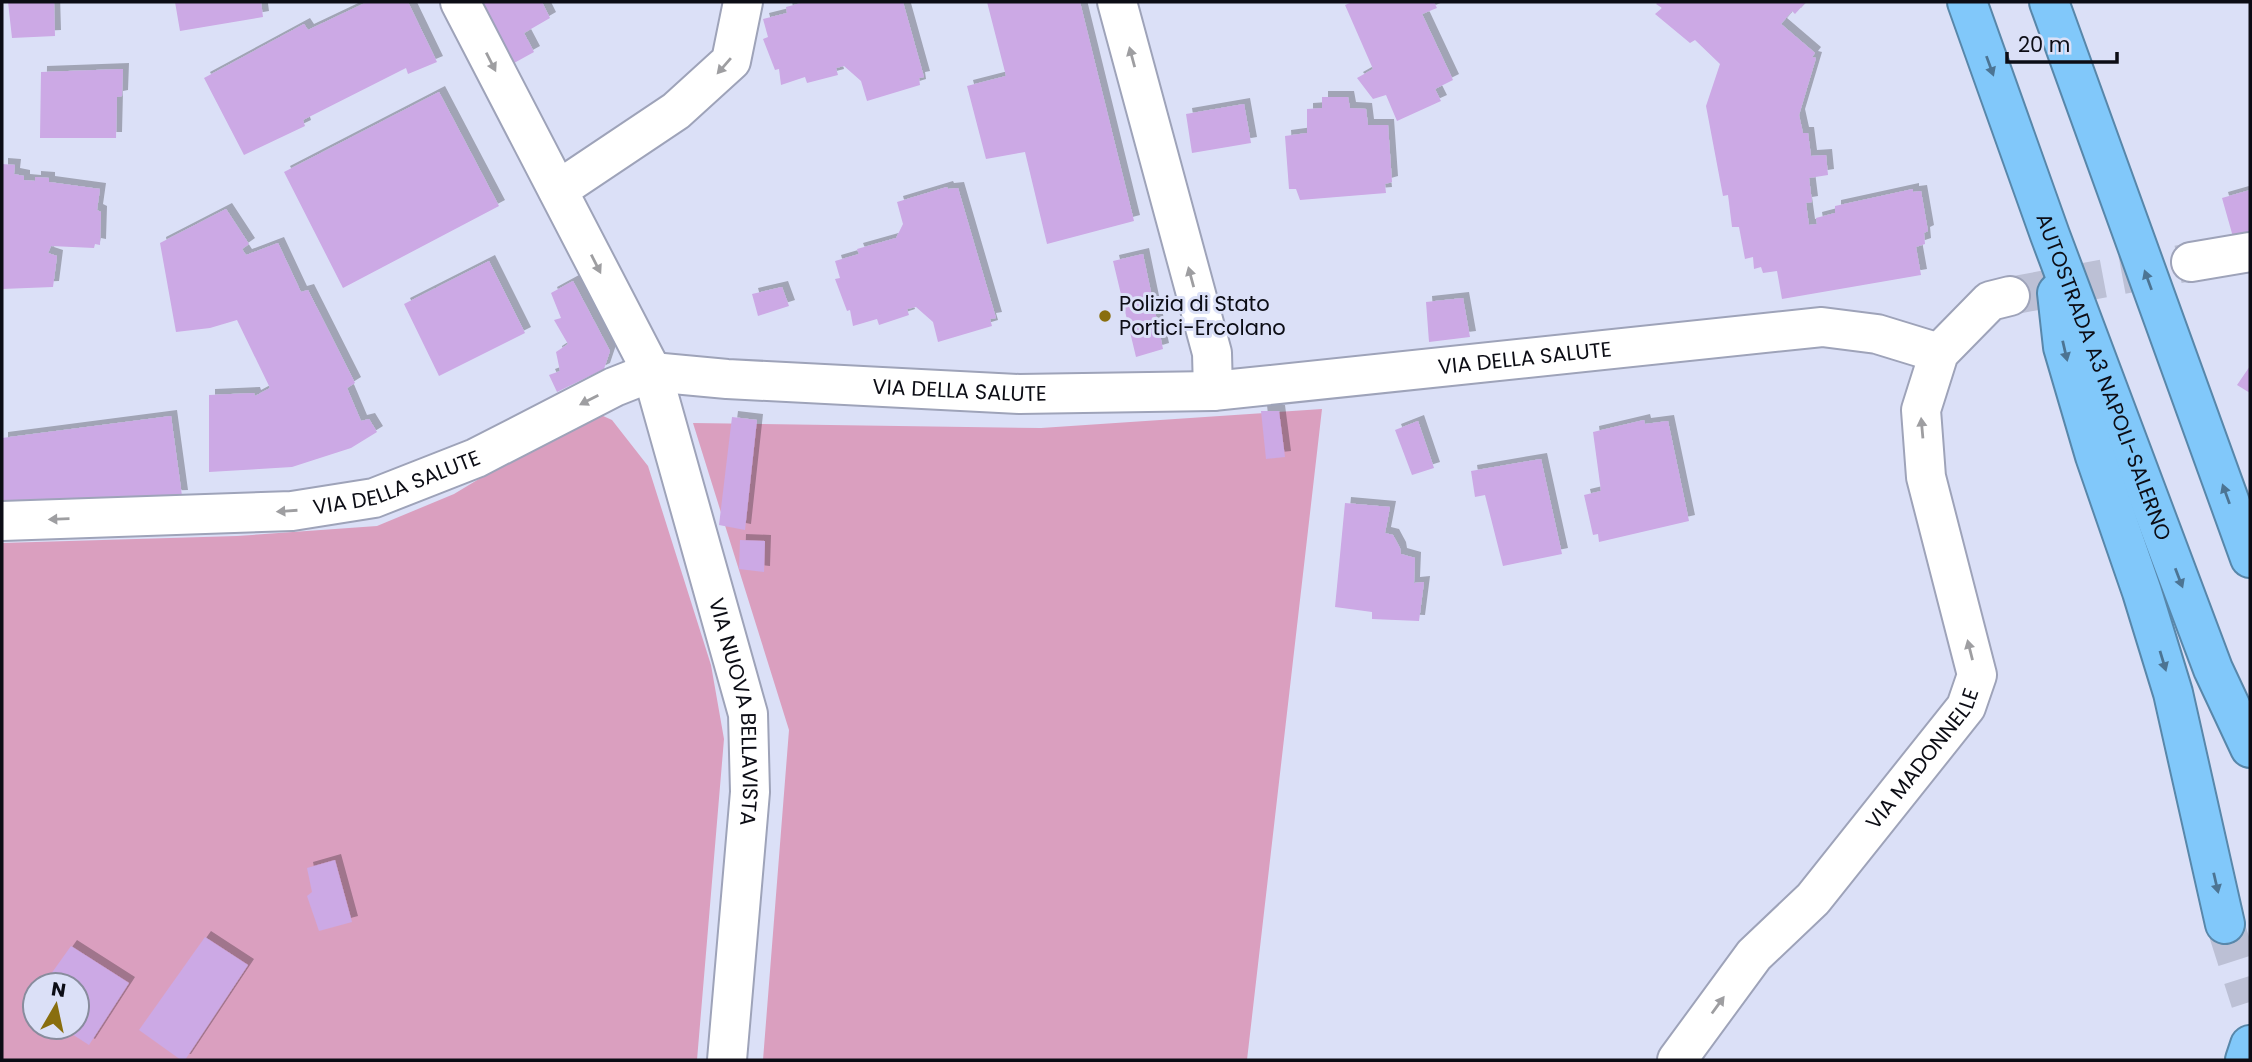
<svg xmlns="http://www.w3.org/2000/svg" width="2252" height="1062" font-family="Poppins,sans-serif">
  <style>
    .green { fill: #da9fbf; fill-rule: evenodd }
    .building { fill: #cca9e5; filter: url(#shadow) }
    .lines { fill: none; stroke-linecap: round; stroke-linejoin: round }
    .minor-tunnel { stroke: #bcc0d5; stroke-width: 38; stroke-dasharray: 38 19; stroke-linecap: butt }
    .highway-tunnel { stroke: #bcc0d5; stroke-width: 38; stroke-dasharray: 38 19; stroke-linecap: butt }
    .minor-casing { stroke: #9ea3b9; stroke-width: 42 }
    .highway-casing { stroke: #5887aa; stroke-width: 42 }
    .minor { stroke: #fff; stroke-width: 38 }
    .highway { stroke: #81c8fa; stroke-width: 38 }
    .oneway { fill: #9e9ea1 }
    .oneway2 { fill: #4c7493 }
    .poi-dot { fill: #896e0e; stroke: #dbe0f7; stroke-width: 2.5 }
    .labels { text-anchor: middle; stroke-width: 6; stroke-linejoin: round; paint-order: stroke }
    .poi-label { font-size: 21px; fill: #0c0d15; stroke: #dbe0f7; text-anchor: start }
    .street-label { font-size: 21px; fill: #0c0d15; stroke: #dbe0f7 }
  </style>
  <defs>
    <filter id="shadow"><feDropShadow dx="6" dy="-6" stdDeviation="0" flood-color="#0004"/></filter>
  </defs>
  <rect width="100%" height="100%" fill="#dbe0f7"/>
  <path class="green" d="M1322 409 1247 1060H763L789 730 693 423 1041 428Z
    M592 411 612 420 648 466 711 665 724 739 697 1060H2V543L237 536 377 526 454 494ZM35 985H77V1027H35Z"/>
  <path class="building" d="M8 2H54L55 36 12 38Z
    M175 2H261L263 17 180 31Z
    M367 2H408L437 62 408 74 406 68 303 120 305 126 244 155 204 78 304 24 308 30Z
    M472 2H542L550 18 524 33 534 52 505 68Z
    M805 2H903L924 77 919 78 920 85 867 101 861 81 844 66 836 68 838 75 807 83 805 77 781 85 779 69 775 70 763 39 768 37 763 19 787 13 786 7Z
    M987 2H1080L1134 221 1047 244 1025 152 986 159 967 86 1006 76Z
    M1352 2H1434L1437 8 1422 14 1453 80 1435 89 1441 101 1397 121 1386 95 1373 99 1357 78 1373 69 1345 5Z
    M1658 2H1806L1795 14 1792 11 1781 24 1815 53 1812 57 1816 58 1799 115 1803 133H1808L1811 156 1826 155 1828 175 1809 178 1812 202 1806 203 1809 225 1817 224 1816 218 1835 213V206L1913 189V192L1921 191 1928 231 1924 233 1925 244 1916 247 1921 275 1782 299 1777 271 1763 273 1761 267 1754 269 1753 257 1745 259 1739 227H1732L1728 195 1723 196 1706 106 1720 64 1695 40 1690 43 1655 14 1662 8 1656 4Z
    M123 69 122 96 117 97 116 138H40L41 72Z
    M439 92 499 206 343 288 284 172Z
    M1322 97H1348L1350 108 1366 109 1368 125H1388L1392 182 1385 184 1386 193 1300 200 1296 189H1289L1285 136 1307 133V109L1322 108Z
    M1244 104 1251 143 1192 153 1186 114Z
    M2 164 15 165 14 174 24 176V180L35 181V177L49 178V182L100 189 97 210 101 212 100 245 95 244 94 248 51 246 48 253 57 256 53 287 2 289Z
    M947 187 948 189 958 188 996 318 990 319 992 326 938 342 933 322 916 307 907 309 909 315 879 325 877 319 853 326 850 310 847 311 835 279 840 278 835 261 859 254 857 249 896 238 903 224 897 202Z
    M2250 190V240L2235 244 2222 198Z
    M226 209 249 244 242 249 246 255 278 243 301 292 308 290 355 383 347 388 361 421 369 419 377 432 351 448 292 467 209 472V395L254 393 255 396 270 388 237 320 210 328 176 332 160 243Z
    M1143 254 1163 349 1136 357 1113 261Z
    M489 261 525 333 439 376 404 304Z
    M573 281 610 351 604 369 557 392 549 375 560 371 556 352 568 344 554 320 561 318 551 293Z
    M782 287 789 306 758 316 752 294Z
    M1463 298 1470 337 1429 342 1426 302Z
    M2250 366V393L2237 385Z
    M1261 411H1279L1285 457 1266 459Z
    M171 416 182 496 2 502V438Z
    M732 417 757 420 745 530 719 525Z
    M1644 420 1645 424 1668 421 1689 521 1599 542 1598 534 1593 535 1584 495 1601 491 1593 432Z
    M1418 421 1434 468 1412 475 1395 430Z
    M1541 459 1562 554 1503 566 1485 495 1475 497 1471 471Z
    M1345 503 1390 507 1385 533 1393 535 1400 548 1401 554 1415 558 1414 583 1424 582 1419 621 1372 619V612L1335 607Z
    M740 540 765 541 764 572 739 569Z
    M335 860 352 922 319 931 307 896 312 892 307 868Z
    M205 937 248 965 185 1060H181L139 1030Z
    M71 946 129 983 89 1045 61 1027H77V985H52L46 981Z"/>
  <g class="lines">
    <path class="minor-tunnel" d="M2010 296 2191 262"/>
    <path class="highway-tunnel" d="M2225 924 2250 1002"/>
    <g class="minor-casing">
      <g id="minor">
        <path id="s1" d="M460 2 652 372 748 714 750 792 727 1060"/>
        <path d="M1117 2 1212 353 1213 391"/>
        <path d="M558 190 676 111 731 61 743 2"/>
        <path d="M2191 262 2250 252"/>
        <path id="s2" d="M2 521 292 511 374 498 476 458 614 387 652 372 727 379 1019 394 1213 391 1822 327 1877 334 1939 353"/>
        <path id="s3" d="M1677 1060 1754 955 1813 899 1966 707 1977 675 1926 477 1921 410 1939 353 1990 301 2010 296"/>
      </g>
    </g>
    <g class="highway-casing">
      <g id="highway">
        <path id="s4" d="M1967 2 2050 235 2213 669 2250 748"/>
        <path d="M2049 2 2250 558"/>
        <path d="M2057 293 2063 347 2095 456 2142 592 2173 693 2225 924"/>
        <path d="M2245 1060 2250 1045"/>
      </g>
    </g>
    <use href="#minor" class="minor"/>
    <use href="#highway" class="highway"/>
  </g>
  <defs><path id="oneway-solid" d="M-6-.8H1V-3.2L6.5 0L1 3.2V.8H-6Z" transform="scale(1.75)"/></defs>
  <g class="oneway">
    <use href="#oneway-solid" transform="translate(1132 57) rotate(-105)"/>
    <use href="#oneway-solid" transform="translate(491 62) rotate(63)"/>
    <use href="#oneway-solid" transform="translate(724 66) rotate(131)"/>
    <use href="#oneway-solid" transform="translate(596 264) rotate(63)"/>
    <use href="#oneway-solid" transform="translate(1191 277) rotate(-105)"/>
    <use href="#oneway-solid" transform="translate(589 400) rotate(153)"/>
    <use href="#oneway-solid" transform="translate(1922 428) rotate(-95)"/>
    <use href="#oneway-solid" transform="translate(287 511) rotate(176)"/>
    <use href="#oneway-solid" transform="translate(59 519) rotate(178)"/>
    <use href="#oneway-solid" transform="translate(1970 650) rotate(-104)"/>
    <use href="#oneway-solid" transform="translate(1718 1005) rotate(-54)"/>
  </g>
  <g class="oneway2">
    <use href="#oneway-solid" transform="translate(1990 66) rotate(70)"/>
    <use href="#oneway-solid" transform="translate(2148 280) rotate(-110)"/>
    <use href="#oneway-solid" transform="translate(2065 351) rotate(77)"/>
    <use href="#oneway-solid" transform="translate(2226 494) rotate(-110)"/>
    <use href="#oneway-solid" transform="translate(2179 578) rotate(69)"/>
    <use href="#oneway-solid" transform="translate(2163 661) rotate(73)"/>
    <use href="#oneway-solid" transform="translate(2216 883) rotate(77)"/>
  </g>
  <circle class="poi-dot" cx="1105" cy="316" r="7"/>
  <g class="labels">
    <g class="poi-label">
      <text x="1119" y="311">Polizia di Stato<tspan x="1119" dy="24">Portici-Ercolano</tspan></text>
    </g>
    <g class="street-label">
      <text dy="7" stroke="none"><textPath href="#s2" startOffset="1554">VIA DELLA SALUTE</textPath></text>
      <text dy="7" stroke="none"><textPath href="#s4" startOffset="399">AUTOSTRADA A3 NAPOLI-SALERNO</textPath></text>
      <text dy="7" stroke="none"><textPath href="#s2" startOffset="987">VIA DELLA SALUTE</textPath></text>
      <text dy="7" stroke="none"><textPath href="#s2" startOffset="399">VIA DELLA SALUTE</textPath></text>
      <text dy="7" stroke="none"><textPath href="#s1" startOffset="768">VIA NUOVA BELLAVISTA</textPath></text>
      <text dy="7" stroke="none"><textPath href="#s3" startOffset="390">VIA MADONNELLE</textPath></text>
    </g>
  </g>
  <rect width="2252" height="1062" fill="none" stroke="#0c0d15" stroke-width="7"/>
  <g transform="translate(56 1006) rotate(9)"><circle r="33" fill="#dbe0f7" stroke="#888c9d" stroke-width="2"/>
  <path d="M0-5L12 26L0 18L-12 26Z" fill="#896e0e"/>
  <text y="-10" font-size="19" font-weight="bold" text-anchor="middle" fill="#0c0d15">N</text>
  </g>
  <path d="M2007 52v10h110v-10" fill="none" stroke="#0c0d15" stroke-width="3.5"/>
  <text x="2018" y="52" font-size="21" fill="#0c0d15" stroke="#dbe0f7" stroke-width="5" paint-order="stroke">20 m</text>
</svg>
